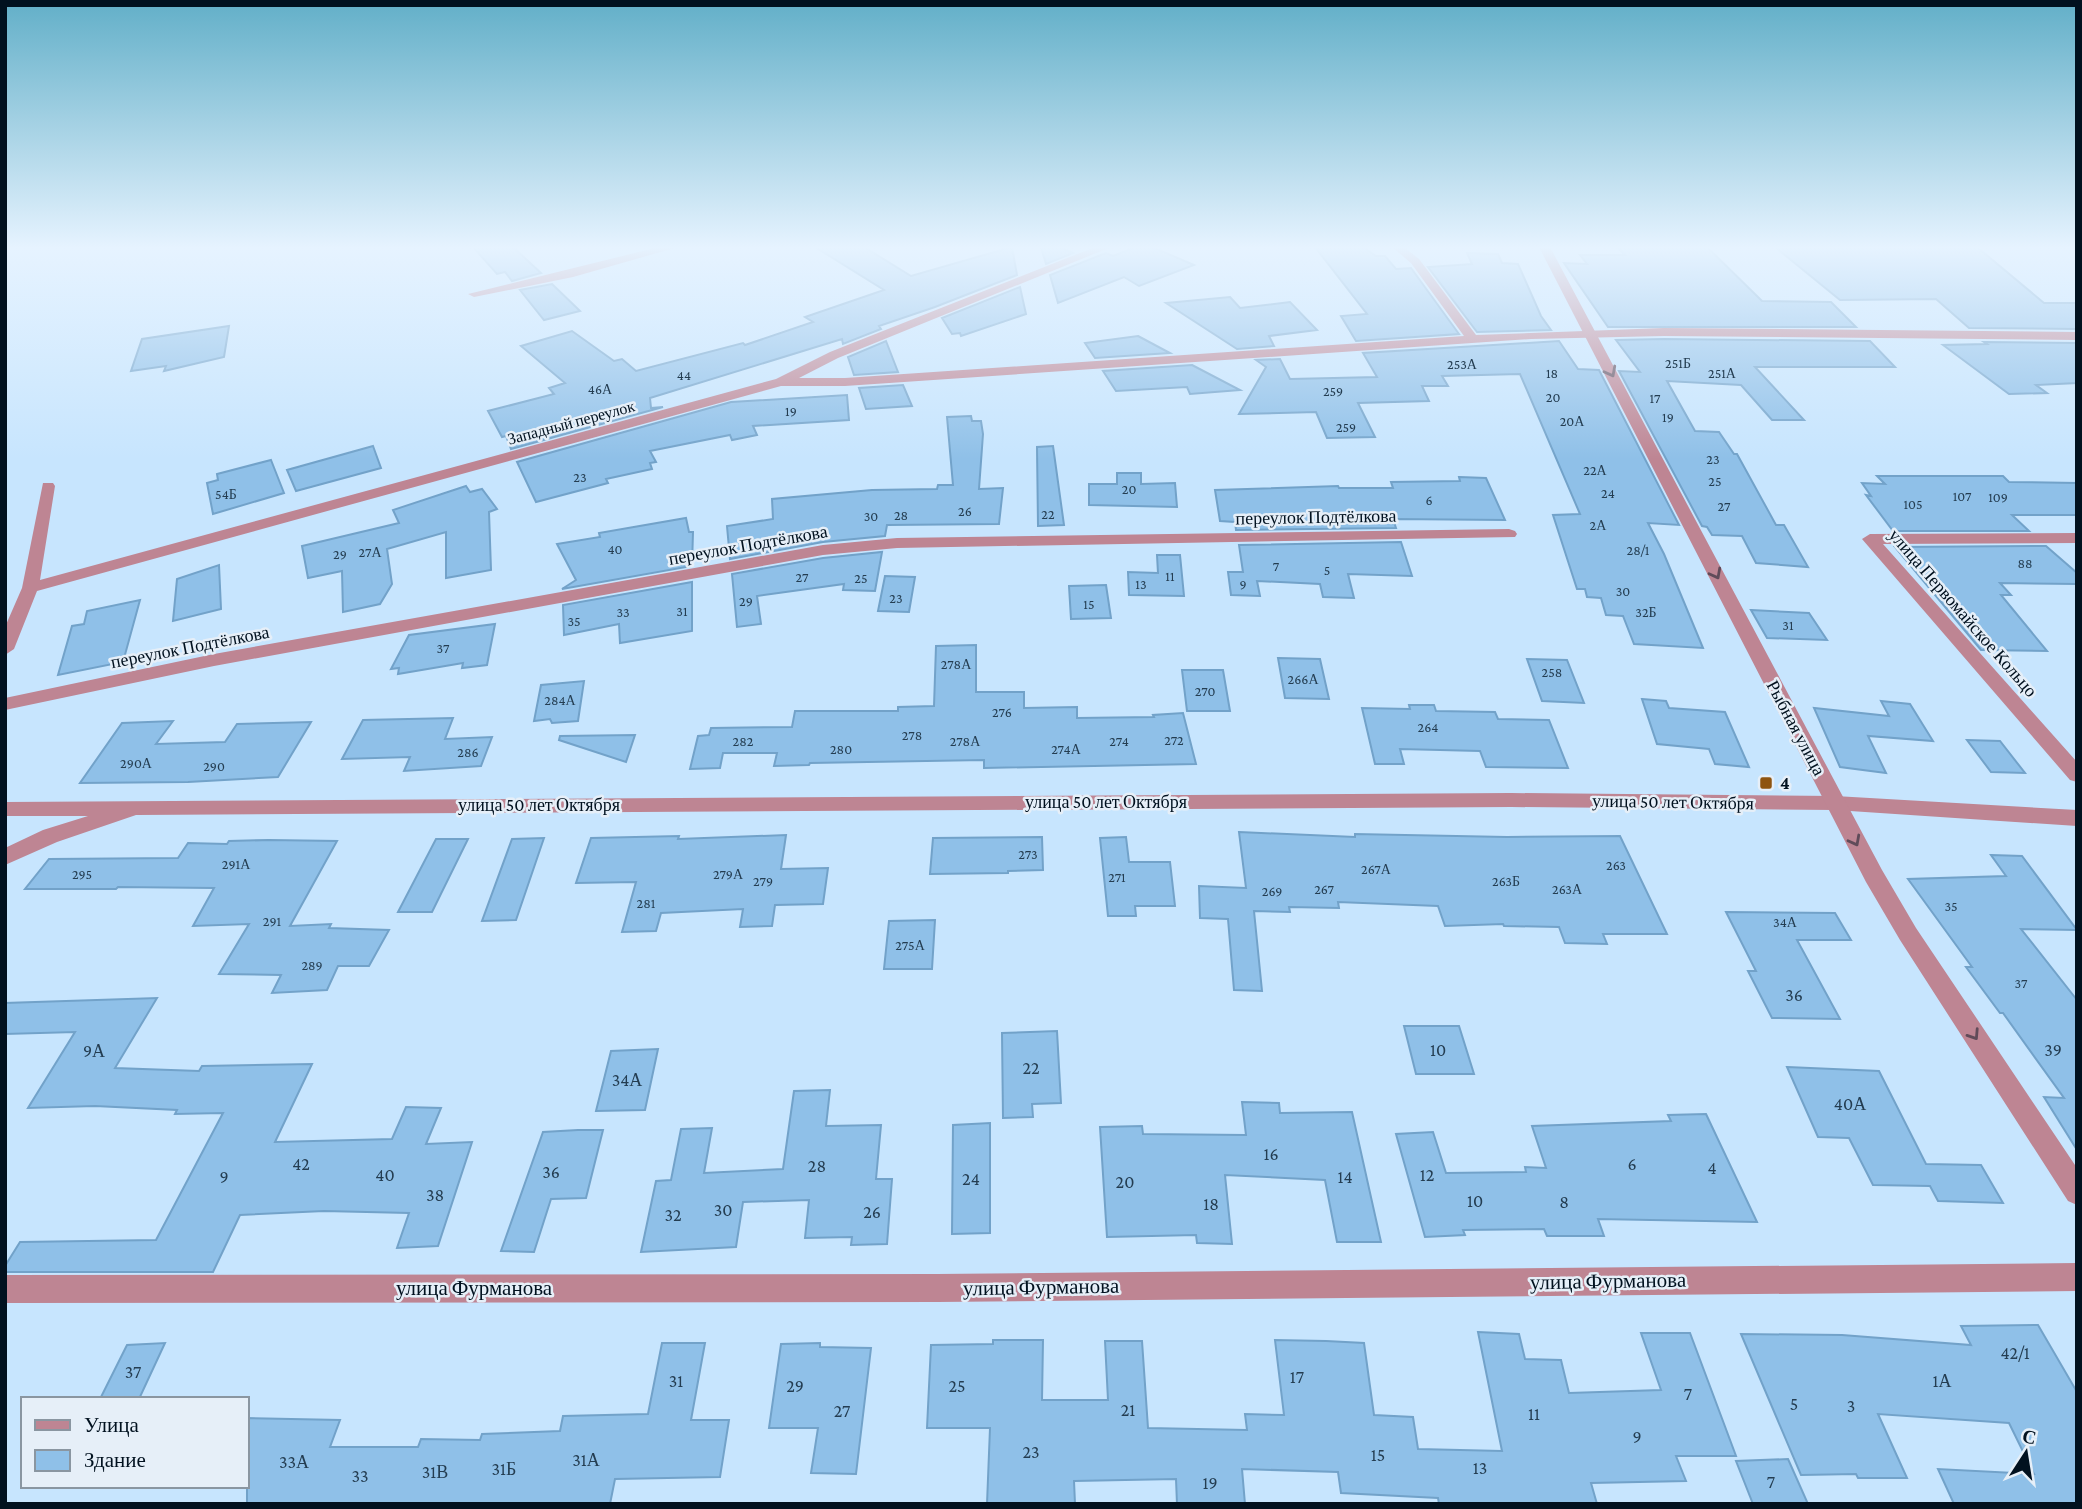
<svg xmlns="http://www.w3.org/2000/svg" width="2082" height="1509" font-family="'Crimson Pro',serif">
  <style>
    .building { fill: #8fc0e8; stroke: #72a2c9; stroke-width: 2 }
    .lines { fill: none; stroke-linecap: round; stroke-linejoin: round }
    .minor { fill: #be8593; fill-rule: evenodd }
    .tertiary { fill: #be8593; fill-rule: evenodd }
    .oneway { stroke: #604b59 }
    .poi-dot { fill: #8e5410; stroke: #e6eff8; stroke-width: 2.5 }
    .labels { text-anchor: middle; stroke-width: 5; stroke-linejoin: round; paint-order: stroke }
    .number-label { font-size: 14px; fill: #243d51 }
    .far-street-label { font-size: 16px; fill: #01111f; stroke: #e6eff8 }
    .street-label { font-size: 18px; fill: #01111f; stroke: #e6eff8 }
    .poi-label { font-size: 18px; font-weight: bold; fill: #01111f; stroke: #e6eff8; text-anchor: start }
    .near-number-label { font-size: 18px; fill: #243d51 }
    .near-street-label { font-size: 21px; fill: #01111f; stroke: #e6eff8 }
  </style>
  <rect width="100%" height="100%" fill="#c7e5fe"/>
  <path class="building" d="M473 247H513L541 273 512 281 505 272 497 274Z
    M815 247H864L911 276 1012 247 1017 275 935 307 879 326 881 329 843 344 842 339 650 398 651 408 663 407 511 449 506 436 502 437 488 411 554 394 549 388 565 383 521 346 572 331 614 361 622 359 636 371 743 343 745 345 813 322 805 317 884 290Z
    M1041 247H1060L1073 253 1046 264Z
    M1136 247H1152L1194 265 1139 286 1124 277 1058 303 1050 275 1106 253 1113 256Z
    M1315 247H1363L1376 256H1385L1396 269 1411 268 1459 334 1356 341 1341 316 1367 314Z
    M1617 247H1707L1762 301 1831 302 1856 327H1608L1564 263 1587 264 1580 255H1625Z
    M1775 247H1977L2044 303H2077V329L1969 328 1936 299 1840 300Z
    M1467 253 1498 254 1502 263 1518 264 1541 316 1551 330 1477 332 1428 267 1472 264Z
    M552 284 580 311 544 320 520 290Z
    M1020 287 1026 314 961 336 960 333 952 334 942 318Z
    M1230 297 1240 308 1290 302 1317 330 1269 336 1274 346 1237 349 1166 303Z
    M229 326 224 357 164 371 166 366 131 371 142 339Z
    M1138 336 1170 353 1095 358 1085 343Z
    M1664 339 1870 341 1895 367H1755L1804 420H1772L1741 385 1667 381 1695 431 1719 432 1734 454H1737L1776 525H1784L1808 567 1756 563 1742 536 1712 535 1707 527 1702 526 1619 371 1640 372 1616 340Z
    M886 341 898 372 854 375 848 357Z
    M1559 341 1578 369 1599 370 1679 525 1648 523 1664 554 1703 648 1634 644 1623 616 1606 615 1601 598 1587 597 1585 589H1577L1553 515 1580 514 1520 374 1442 376 1448 386H1422L1429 401 1358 403 1375 437 1327 438 1316 412 1239 414 1266 367 1256 360 1280 359 1290 379 1377 377 1363 353Z
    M1984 342 2077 343V383L2036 385 2047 393 2009 394 1943 345 1987 344Z
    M1192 365 1240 390 1190 394 1187 387 1116 391 1103 371Z
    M903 385 912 406 866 409 859 388Z
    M847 395 849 420 753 426 757 435 732 440 730 435 650 451 656 462 650 463 652 469 606 479 608 483 536 502 517 462 731 402Z
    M971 416 972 421H981L983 434 979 489 1003 488 999 524 887 525 885 536 823 542 730 559 727 526 773 519 772 499 872 490 937 489 938 485H953L947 417Z
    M373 446 381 468 296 491 287 470Z
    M1053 446 1064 525 1038 526 1037 447Z
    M271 460 284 493 213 514 207 483 218 480 217 474Z
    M1117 473H1141V484L1175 483 1177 507 1089 505V484H1117Z
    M1877 476H2003L2009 482 2077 483V515H2012L2029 531H1893L1866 495 1871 496 1862 483 1885 484Z
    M1459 477 1486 478 1505 520 1393 519 1396 528 1236 530 1235 522 1220 521 1215 490 1338 486 1339 488H1393L1391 482 1460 481Z
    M466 486 470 492 482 489 497 509 489 512 491 570 446 578V532L387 549 392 584 380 604 343 612 342 571 308 578 302 546 399 523 393 510Z
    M686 518 689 532H693L692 566 562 589 576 580 557 544 600 537 599 533Z
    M1401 542 1412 576 1348 574 1354 598 1323 597 1320 584 1257 581 1260 596 1231 595 1228 572H1243L1239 545Z
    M2046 546 2077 573V584L2000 583 2011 595H2001L2047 651 1981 650 1895 547Z
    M882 552 875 591 843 590 844 584 757 596 761 624 737 627 732 574 823 558Z
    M1157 555H1180L1184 596 1129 595 1128 572 1158 573Z
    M219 565 221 609 173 621 177 579Z
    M885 576 915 577 909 612 878 611Z
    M692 582V631L620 643 619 624 564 635 563 605Z
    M1106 585 1111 618 1071 619 1069 586Z
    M140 600 123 662 58 675 72 626 84 624 87 611Z
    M1751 610 1809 613 1827 640 1767 638Z
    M495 624 487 665 462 668 463 663 398 674 399 668 391 669 409 635Z
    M976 645V692H1024V708L1077 707V718L1154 717 1153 715 1183 713 1196 764 984 768V760L810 763 809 765 774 766 777 753H723L720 768 690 769 698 736 709 735 711 728 792 727 795 711H898V707L934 706 936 646Z
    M1278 658 1320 659 1329 699 1285 698Z
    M1527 659 1567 660 1584 703 1542 701Z
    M1182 670H1223L1230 711H1187Z
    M584 681 578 721 552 723 550 719 534 721 541 685Z
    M1642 699 1666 701 1669 708 1725 712 1749 767 1715 764 1709 749 1657 744Z
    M1881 701 1910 704 1933 741 1868 736 1886 773 1840 767 1814 708 1889 716Z
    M1409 705H1434L1436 711 1495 712 1498 719 1549 720 1568 768 1486 767 1480 751 1400 749 1404 764H1375L1362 708 1410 709Z
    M453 718 445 739 492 737 481 766 404 771 410 757 342 759 363 720Z
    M173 721 156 744 225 742 237 724 311 722 278 777 188 782 80 783 122 723Z
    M635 735 626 762 559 740 560 736Z
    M1967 740 2000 741 2025 773 1991 772Z
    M1239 832 1355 837V834L1507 837 1620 836 1667 934H1603L1607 944 1565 943 1559 927 1504 926 1503 924 1445 926 1438 906 1338 902 1339 908 1289 907 1290 912 1254 911 1262 991 1234 990 1228 919 1200 918 1199 886 1246 888Z
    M786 835 781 869 828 868 823 904 775 905 772 926 740 927 743 909 661 913 656 931 622 932 636 882 576 883 591 838 679 836 678 839Z
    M1042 837 1043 870 1008 871V873L930 874 933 838Z
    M1126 837 1129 862H1170L1175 906H1135L1136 916H1108L1100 838Z
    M544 838 516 920 482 921 512 839Z
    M436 839H468L432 912H398Z
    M269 840 337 841 290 926 331 924 329 928 389 930 369 966H338L327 990 272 993 281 975 219 974 249 924 193 926 214 888 118 887 116 889H25L49 859 178 858 188 843 227 844 229 841Z
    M1991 855 2022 856 2077 930 2021 929 2077 1000V1150L2044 1097 2064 1098 2003 1013H2000L1966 967H1972L1908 879 2006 876Z
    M1726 912 1835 913 1851 940H1797L1840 1019 1772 1018 1748 971H1756Z
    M935 920 932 969H884L889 921Z
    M157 998 115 1068 199 1071 202 1066 312 1064 275 1142 392 1139 406 1107 441 1108 426 1144 472 1142 438 1246 397 1248 409 1213 324 1211 240 1215 213 1272H5V1266L20 1242 156 1240 223 1113 175 1114 177 1110 95 1106 28 1108 75 1032 5 1034V1003Z
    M1404 1026H1459L1474 1074H1416Z
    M1057 1031 1061 1103 1032 1104 1033 1117 1003 1118 1002 1033Z
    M658 1049 645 1110 596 1111 611 1051Z
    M1787 1067 1879 1071 1926 1164 1981 1165 2003 1203 1938 1201 1930 1186 1873 1185 1849 1138 1818 1137Z
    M830 1090 826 1126 881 1125 876 1179H892L887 1244 851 1245 852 1237 805 1238 809 1200 743 1202 736 1247 641 1252 656 1181 671 1180 681 1129 712 1128 704 1173 783 1169 794 1091Z
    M1242 1102 1279 1103 1280 1113 1352 1112 1381 1242H1337L1325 1180 1225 1175 1232 1244 1197 1243 1196 1235 1107 1237 1100 1127 1142 1126 1143 1134 1246 1135Z
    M1706 1114 1757 1222 1598 1219 1604 1236H1547L1544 1229 1463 1230 1465 1235 1425 1237 1396 1134 1433 1132 1446 1173 1526 1172 1525 1167 1546 1168 1532 1126 1671 1121 1668 1115Z
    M990 1123V1233L952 1234 953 1125Z
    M578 1130H603L586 1198 551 1199 534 1252 501 1251 543 1132Z
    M2038 1325 2077 1392V1504H1954L1938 1469 2034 1474 2009 1423 1878 1414 1907 1478H1858L1856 1474 1801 1475 1741 1334 1842 1335 1971 1345 1961 1326Z
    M1478 1332 1519 1334 1525 1359 1561 1360 1569 1393 1661 1390 1641 1333H1690L1736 1456H1676L1686 1481 1591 1483 1597 1504H1439L1438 1498 1341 1493 1338 1472 1242 1469 1245 1504H1177L1176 1479 1074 1481 1075 1504H987L990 1428H927L931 1345 993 1344V1340H1043L1042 1400H1108L1105 1341H1142L1148 1428 1247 1430 1245 1414 1284 1415 1275 1340 1326 1341 1364 1343 1374 1415 1413 1417 1418 1449 1502 1451Z
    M165 1343 139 1399H100L127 1345Z
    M662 1343H705L691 1420H729L720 1477 615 1479 610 1504H247V1418L340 1420 330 1447H418L421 1439 480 1440 482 1434 560 1431 563 1416 648 1414Z
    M820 1343V1347L871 1348 856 1474 811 1473 818 1428H769L781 1344Z
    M1788 1459 1808 1504H1753L1736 1461Z"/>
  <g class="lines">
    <path class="minor" d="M659 247H678L573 277 474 297 468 294Z
      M1095 247H1111L838 358 799 378H845L1464 336 1411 263 1392 247H1404L1419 259 1476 335 1664 328 2077 332V340L1664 336 1531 339 845 386H781L37 591 14 649 5 655V627L22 588 43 483H53L55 486 40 580 776 379 830 352Z
      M1509 529 1515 531 1517 534 1515 537 897 548 823 555 214 666 5 710V698L214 654 823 545 897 538Z
      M2077 533V543L1883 544 2077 762V782L2070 780 1862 539 1870 534Z
      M1511 793 1835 796 2077 810V826L1835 810 1511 807 136 815 57 842 5 865V848L43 830 88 816H5V802Z
      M2077 1263V1291L937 1302 5 1303V1275L937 1274Z"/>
    <path class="tertiary" d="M1539 247H1550L1882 870 1916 928 2077 1168V1205L2068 1201 1900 940 1866 882Z"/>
  </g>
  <defs><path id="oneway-chevron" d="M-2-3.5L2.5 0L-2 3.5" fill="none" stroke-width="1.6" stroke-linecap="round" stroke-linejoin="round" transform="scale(1.75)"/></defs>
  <g class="oneway">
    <use href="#oneway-chevron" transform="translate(1611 372) rotate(62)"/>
    <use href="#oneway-chevron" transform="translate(1716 574) rotate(62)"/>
    <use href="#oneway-chevron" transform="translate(1855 841) rotate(62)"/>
    <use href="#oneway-chevron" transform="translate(1974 1035) rotate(57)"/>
  </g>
  <linearGradient id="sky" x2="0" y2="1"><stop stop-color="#62afc8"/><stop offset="0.54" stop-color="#e6f3ff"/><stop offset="1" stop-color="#e6f3ff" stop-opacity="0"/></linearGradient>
  <rect width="2082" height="459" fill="url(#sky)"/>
  <rect class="poi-dot" x="1759" y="776" width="14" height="14" rx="3.5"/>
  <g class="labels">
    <g class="number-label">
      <text x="1678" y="368">251Б</text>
      <text x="1462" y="369">253А</text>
      <text x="1552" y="378">18</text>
      <text x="1722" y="378">251А</text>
      <text x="684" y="380">44</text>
      <text x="600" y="394">46А</text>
      <text x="1333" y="396">259</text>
      <text x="1553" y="402">20</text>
      <text x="1655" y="403">17</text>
      <text x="791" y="416">19</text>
      <text x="1668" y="422">19</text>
      <text x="1572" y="426">20А</text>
      <text x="1346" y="432">259</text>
      <text x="1713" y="464">23</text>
      <text x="1595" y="475">22А</text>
      <text x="580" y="482">23</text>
      <text x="1715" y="486">25</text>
      <text x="1129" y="494">20</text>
      <text x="1608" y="498">24</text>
      <text x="226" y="499">54Б</text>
      <text x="1962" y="501">107</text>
      <text x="1998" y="502">109</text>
      <text x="1429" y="505">6</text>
      <text x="1913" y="509">105</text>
      <text x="1724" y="511">27</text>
      <text x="965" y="516">26</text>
      <text x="1048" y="519">22</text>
      <text x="901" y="520">28</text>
      <text x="871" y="521">30</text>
      <text x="1598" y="530">2А</text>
      <text x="615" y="554">40</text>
      <text x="1638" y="555">28/1</text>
      <text x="370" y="557">27А</text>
      <text x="340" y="559">29</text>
      <text x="2025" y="568">88</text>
      <text x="1276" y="571">7</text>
      <text x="1327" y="575">5</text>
      <text x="1170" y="581">11</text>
      <text x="802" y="582">27</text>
      <text x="861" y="583">25</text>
      <text x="1141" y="589">13</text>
      <text x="1243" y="589">9</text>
      <text x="1623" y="596">30</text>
      <text x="896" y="603">23</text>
      <text x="746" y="606">29</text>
      <text x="1089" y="609">15</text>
      <text x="682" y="616">31</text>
      <text x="623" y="617">33</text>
      <text x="1646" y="617">32Б</text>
      <text x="574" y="626">35</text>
      <text x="1788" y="630">31</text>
      <text x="443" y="653">37</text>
      <text x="956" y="669">278А</text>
      <text x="1552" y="677">258</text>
      <text x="1303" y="684">266А</text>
      <text x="1205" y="696">270</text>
      <text x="560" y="705">284А</text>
      <text x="1002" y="717">276</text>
      <text x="1428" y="732">264</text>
      <text x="912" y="740">278</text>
      <text x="1174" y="745">272</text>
      <text x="743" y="746">282</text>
      <text x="965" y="746">278А</text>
      <text x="1119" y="746">274</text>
      <text x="841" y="754">280</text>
      <text x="1066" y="754">274А</text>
      <text x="468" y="757">286</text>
      <text x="136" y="768">290А</text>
      <text x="214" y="771">290</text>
      <text x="1028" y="859">273</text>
      <text x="236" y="869">291А</text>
      <text x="1616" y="870">263</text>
      <text x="1376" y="874">267А</text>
      <text x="82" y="879">295</text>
      <text x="728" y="879">279А</text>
      <text x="1117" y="882">271</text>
      <text x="763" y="886">279</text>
      <text x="1506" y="886">263Б</text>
      <text x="1324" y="894">267</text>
      <text x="1567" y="894">263А</text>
      <text x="1272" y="896">269</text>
      <text x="646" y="908">281</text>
      <text x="1951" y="911">35</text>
      <text x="272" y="926">291</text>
      <text x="1785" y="927">34А</text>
      <text x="910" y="950">275А</text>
      <text x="312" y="970">289</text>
      <text x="2021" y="988">37</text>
    </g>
    <g class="far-street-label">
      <text transform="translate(571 422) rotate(-15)" y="6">Западный переулок</text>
    </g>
    <g class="street-label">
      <text transform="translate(1316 517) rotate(-1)" y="6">переулок Подтёлкова</text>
      <text transform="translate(748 545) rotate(-10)" y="6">переулок Подтёлкова</text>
      <text transform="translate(1963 613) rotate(49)" y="6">улица Первомайское Кольцо</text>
      <text transform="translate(190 647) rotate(-11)" y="6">переулок Подтёлкова</text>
      <text transform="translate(1796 728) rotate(62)" y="6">Рыбная улица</text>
      <text x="1106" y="808">улица 50 лет Октября</text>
      <text transform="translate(1673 802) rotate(1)" y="6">улица 50 лет Октября</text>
      <text x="539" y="811">улица 50 лет Октября</text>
    </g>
    <g class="poi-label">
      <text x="1780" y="789">4</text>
    </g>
    <g class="near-number-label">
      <text x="1794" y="1001">36</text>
      <text x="1438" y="1056">10</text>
      <text x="2053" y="1056">39</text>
      <text x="94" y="1057">9А</text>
      <text x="1031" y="1074">22</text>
      <text x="627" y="1086">34А</text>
      <text x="1850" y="1110">40А</text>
      <text x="1271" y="1160">16</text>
      <text x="301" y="1170">42</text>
      <text x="1632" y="1170">6</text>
      <text x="817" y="1172">28</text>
      <text x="1712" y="1174">4</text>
      <text x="551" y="1178">36</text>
      <text x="385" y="1181">40</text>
      <text x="1427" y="1181">12</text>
      <text x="224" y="1183">9</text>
      <text x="1345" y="1183">14</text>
      <text x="971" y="1185">24</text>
      <text x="1125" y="1188">20</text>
      <text x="435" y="1201">38</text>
      <text x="1475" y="1207">10</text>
      <text x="1564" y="1208">8</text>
      <text x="1211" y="1210">18</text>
      <text x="723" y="1216">30</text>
      <text x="872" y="1218">26</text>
      <text x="673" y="1221">32</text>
      <text x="2015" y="1359">42/1</text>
      <text x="133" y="1378">37</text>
      <text x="1297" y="1383">17</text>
      <text x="676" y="1387">31</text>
      <text x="1942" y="1387">1А</text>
      <text x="795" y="1392">29</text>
      <text x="957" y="1392">25</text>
      <text x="1688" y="1400">7</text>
      <text x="1794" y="1410">5</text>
      <text x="1851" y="1412">3</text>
      <text x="1128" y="1416">21</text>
      <text x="842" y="1417">27</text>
      <text x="1534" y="1420">11</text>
      <text x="1637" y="1443">9</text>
      <text x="1031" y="1458">23</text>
      <text x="1378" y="1461">15</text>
      <text x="586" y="1466">31А</text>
      <text x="294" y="1468">33А</text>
      <text x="1480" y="1474">13</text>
      <text x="504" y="1475">31Б</text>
      <text x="435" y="1478">31В</text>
      <text x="360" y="1482">33</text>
      <text x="1771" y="1488">7</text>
      <text x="1210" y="1489">19</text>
    </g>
    <g class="near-street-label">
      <text transform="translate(1608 1281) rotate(-1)" y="7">улица Фурманова</text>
      <text transform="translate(1041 1287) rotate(-1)" y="7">улица Фурманова</text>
      <text x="474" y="1295">улица Фурманова</text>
    </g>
  </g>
  <rect width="2082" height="1509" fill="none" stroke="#01111f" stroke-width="14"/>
  <rect x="21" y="1397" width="228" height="91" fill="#e6eff8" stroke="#8a96a1" stroke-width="2"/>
  <rect x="35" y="1420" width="35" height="10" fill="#be8593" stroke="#8a96a1" stroke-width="2"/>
  <text x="84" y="1432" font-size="21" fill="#01111f">Улица</text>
  <rect x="35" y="1450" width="35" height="21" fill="#8fc0e8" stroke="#8a96a1" stroke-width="2"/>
  <text x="84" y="1467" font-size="21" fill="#01111f">Здание</text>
  <g transform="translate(2026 1453) rotate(12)" stroke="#e6eff8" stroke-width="5" paint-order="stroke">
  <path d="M0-5L12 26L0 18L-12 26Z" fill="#01111f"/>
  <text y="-10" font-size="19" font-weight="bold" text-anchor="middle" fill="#01111f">С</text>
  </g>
</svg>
